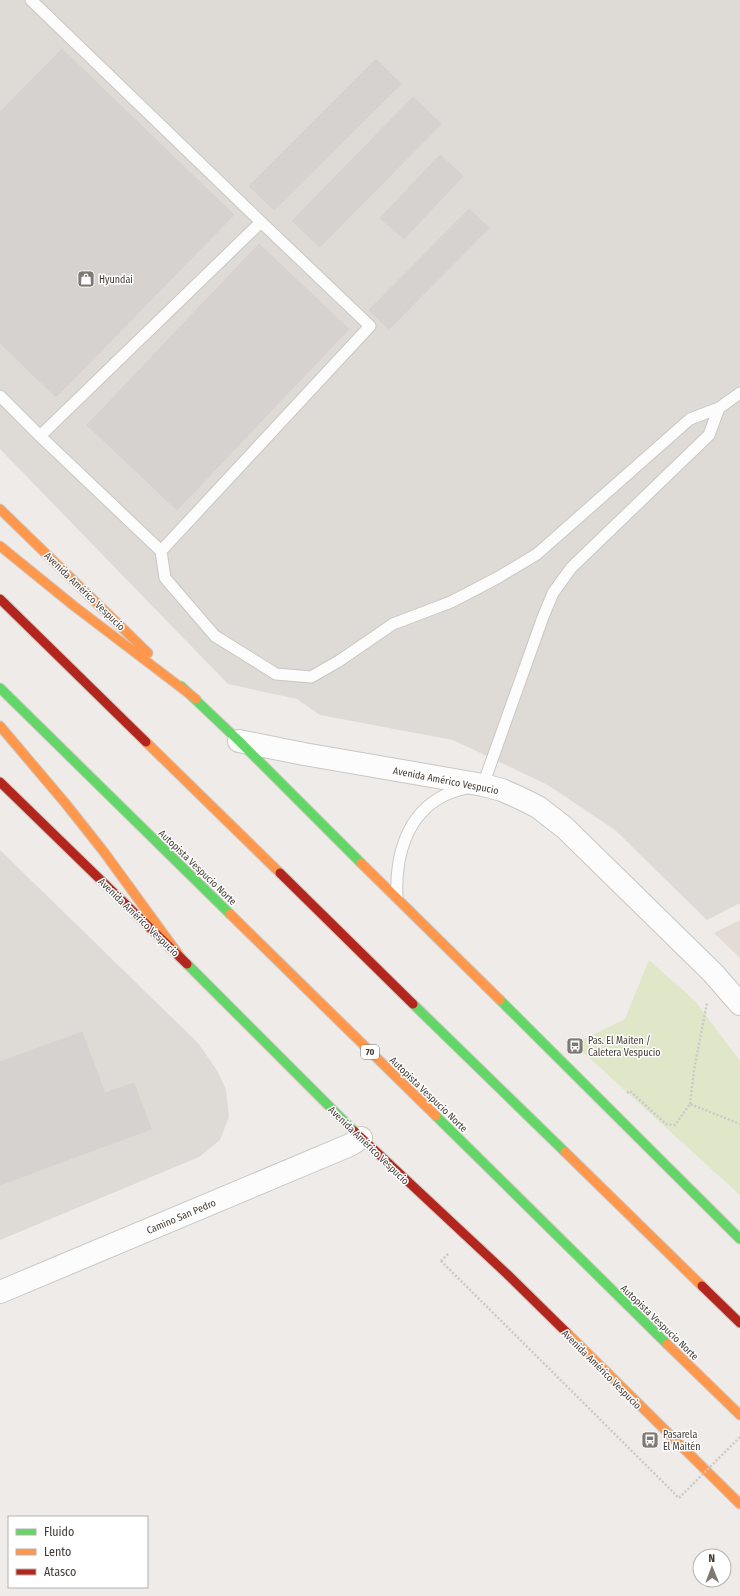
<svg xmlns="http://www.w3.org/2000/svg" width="740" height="1596" font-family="'Fira Sans Condensed',sans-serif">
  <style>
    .residential { fill: #e2dcd5 }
    .industrial { fill: #dedad6 }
    .green { fill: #e0e7c9 }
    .building { fill: #d6d2cf; stroke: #d6d2ce }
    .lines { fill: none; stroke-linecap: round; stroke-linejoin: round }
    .lane-casing { stroke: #cac7c4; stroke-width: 13 }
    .street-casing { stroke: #cac7c4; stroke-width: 24 }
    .fast-casing { stroke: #cec8c1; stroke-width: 11 }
    .slow-casing { stroke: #cec8c1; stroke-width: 11 }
    .jam-casing { stroke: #cec8c1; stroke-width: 11 }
    .path { stroke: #cccac7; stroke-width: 2.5; stroke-dasharray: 2 2; stroke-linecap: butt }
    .lane { stroke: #fcfcfc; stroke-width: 11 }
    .street { stroke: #fcfcfc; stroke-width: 22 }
    .fast { stroke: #63d668; stroke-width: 9 }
    .slow { stroke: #ff974d; stroke-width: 9 }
    .jam { stroke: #b3261e; stroke-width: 9 }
    .path-bridge { stroke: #cccac7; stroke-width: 2.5; stroke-dasharray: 2 2; stroke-linecap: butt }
    .labels { text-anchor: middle; stroke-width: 3; stroke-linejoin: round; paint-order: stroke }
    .shield { fill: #fff; stroke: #7b7672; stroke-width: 1 }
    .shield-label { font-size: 9px; font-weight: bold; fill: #433b35 }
    .poi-label { font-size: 10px; fill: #433b35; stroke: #fff; text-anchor: start }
    .street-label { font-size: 10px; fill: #433b35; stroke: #fff }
  </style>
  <rect width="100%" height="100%" fill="#eeebe8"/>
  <path class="residential" d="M740 920V958L714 933Z"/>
  <path class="industrial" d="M0 0H740V903L707 920 615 830 548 785 453 740 320 715 297 699 228 684 0 449Z
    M0 850 198 1043 218 1072 226 1090 229 1117 220 1140 199 1157 0 1240Z"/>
  <path class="green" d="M649 960 696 1002 740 1061V1195L574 1044 625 1019Z"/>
  <path class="building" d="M62 49 234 215 56 397 0 343V112Z
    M376 59 401 84 274 210 249 186Z
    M413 97 441 124 320 247 292 221Z
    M440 155 463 176 404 239 380 218Z
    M469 209 489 228 389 329 369 310Z
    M259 244 349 329 177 510 87 425Z
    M82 1032 105 1093 134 1083 151 1129 0 1185V1062Z"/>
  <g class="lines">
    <g class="lane-casing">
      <path id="lane" d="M31 0 261 222 40 436 161 551 165 578 215 636 276 674 311 677 339 661 393 624 451 602 497 578 537 554 690 419 719 408
        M0 396 40 436
        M161 551 370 326 261 222
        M397 897C395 857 406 814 445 795 457 789 470 787 483 785L543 617 553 593 571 568 709 435 719 408 740 393"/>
    </g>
    <g class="street-casing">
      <path id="street" d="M239 741 304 754 483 785 502 790 520 798 538 807 565 828 713 973 740 1004
        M0 1292 350 1145 361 1138"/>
    </g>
    <g class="fast-casing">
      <path id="fast" d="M181 686 239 741 361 863
        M0 688 230 914
        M187 964 354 1131
        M500 1000 740 1239
        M413 1004 565 1152
        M436 1116 667 1344"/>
    </g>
    <g class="slow-casing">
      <path id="slow" d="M0 509 148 653
        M0 546 74 606 196 699
        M0 726 66 804 104 852 181 958
        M146 742 280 873
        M361 863 500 1000
        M230 914 436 1116
        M565 1152 702 1286
        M566 1332 740 1504
        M667 1344 740 1415"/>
    </g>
    <g class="jam-casing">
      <path id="jam" d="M0 599 146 742
        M0 782 187 964
        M280 873 413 1004
        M354 1131 507 1274 566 1332
        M702 1286 740 1323"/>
    </g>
    <path class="path" d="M627 1093 630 1091 666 1124 675 1125 690 1104 740 1124
      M690 1104 694 1070 707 1003
      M441 1261 449 1253"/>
    <use href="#lane" class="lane"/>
    <use href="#street" class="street"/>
    <use href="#fast" class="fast"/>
    <use href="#slow" class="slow"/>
    <use href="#jam" class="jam"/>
    <path class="path-bridge" d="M441 1261 679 1498 740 1437"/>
  </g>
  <defs>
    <g id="shop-square" transform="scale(0.9)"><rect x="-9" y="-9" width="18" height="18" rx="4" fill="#7f7974" stroke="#fff"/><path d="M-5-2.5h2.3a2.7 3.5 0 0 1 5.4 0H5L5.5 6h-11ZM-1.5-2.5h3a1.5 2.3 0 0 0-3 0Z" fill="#fff"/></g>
    <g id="bus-square" transform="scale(0.9)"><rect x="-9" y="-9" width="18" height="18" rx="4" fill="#7f7974" stroke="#fff"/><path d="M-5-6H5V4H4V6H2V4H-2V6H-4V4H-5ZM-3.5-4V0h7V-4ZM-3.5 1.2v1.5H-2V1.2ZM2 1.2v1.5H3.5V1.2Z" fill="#fff"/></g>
  </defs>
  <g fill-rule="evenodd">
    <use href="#shop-square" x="86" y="279"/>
    <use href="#bus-square" x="575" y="1046"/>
    <use href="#bus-square" x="650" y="1440"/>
  </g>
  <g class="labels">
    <rect class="shield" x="361" y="1045" width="18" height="14" rx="3"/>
    <g class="shield-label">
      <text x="370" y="1055">70</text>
    </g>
    <g class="poi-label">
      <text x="99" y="283">Hyundai</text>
      <text x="588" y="1044">Pas. El Maiten /<tspan x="588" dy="12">Caletera Vespucio</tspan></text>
      <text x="663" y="1438">Pasarela<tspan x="663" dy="12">El Maitén</tspan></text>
    </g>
    <g class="street-label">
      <text transform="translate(85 591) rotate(44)" y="4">Avenida Américo Vespucio</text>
      <text transform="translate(446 780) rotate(11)" y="4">Avenida Américo Vespucio</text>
      <text transform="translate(198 867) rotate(44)" y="4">Autopista Vespucio Norte</text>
      <text transform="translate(139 917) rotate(44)" y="4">Avenida Américo Vespucio</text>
      <text transform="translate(429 1094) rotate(44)" y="4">Autopista Vespucio Norte</text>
      <text transform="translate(369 1145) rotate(44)" y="4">Avenida Américo Vespucio</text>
      <text transform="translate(181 1216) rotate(-23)" y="4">Camino San Pedro</text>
      <text transform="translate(660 1322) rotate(44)" y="4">Autopista Vespucio Norte</text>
      <text transform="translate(602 1369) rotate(45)" y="4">Avenida Américo Vespucio</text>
    </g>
  </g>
  <rect x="8" y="1516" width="140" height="72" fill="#ffffff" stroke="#b4b1ae"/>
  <rect x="16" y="1529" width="20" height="6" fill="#63d668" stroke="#b4b1ae"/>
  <text x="44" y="1536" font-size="12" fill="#433b35">Fluido</text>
  <rect x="16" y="1549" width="20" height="6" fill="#ff974d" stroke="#b4b1ae"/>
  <text x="44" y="1556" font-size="12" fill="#433b35">Lento</text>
  <rect x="16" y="1569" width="20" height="6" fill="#b3261e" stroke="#b4b1ae"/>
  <text x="44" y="1576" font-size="12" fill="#433b35">Atasco</text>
  <g transform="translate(712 1568) rotate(359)"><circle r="19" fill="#ffffff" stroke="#b4b1ae"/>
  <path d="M0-3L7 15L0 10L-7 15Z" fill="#7f7974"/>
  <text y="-6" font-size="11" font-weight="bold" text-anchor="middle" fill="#433b35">N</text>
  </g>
</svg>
